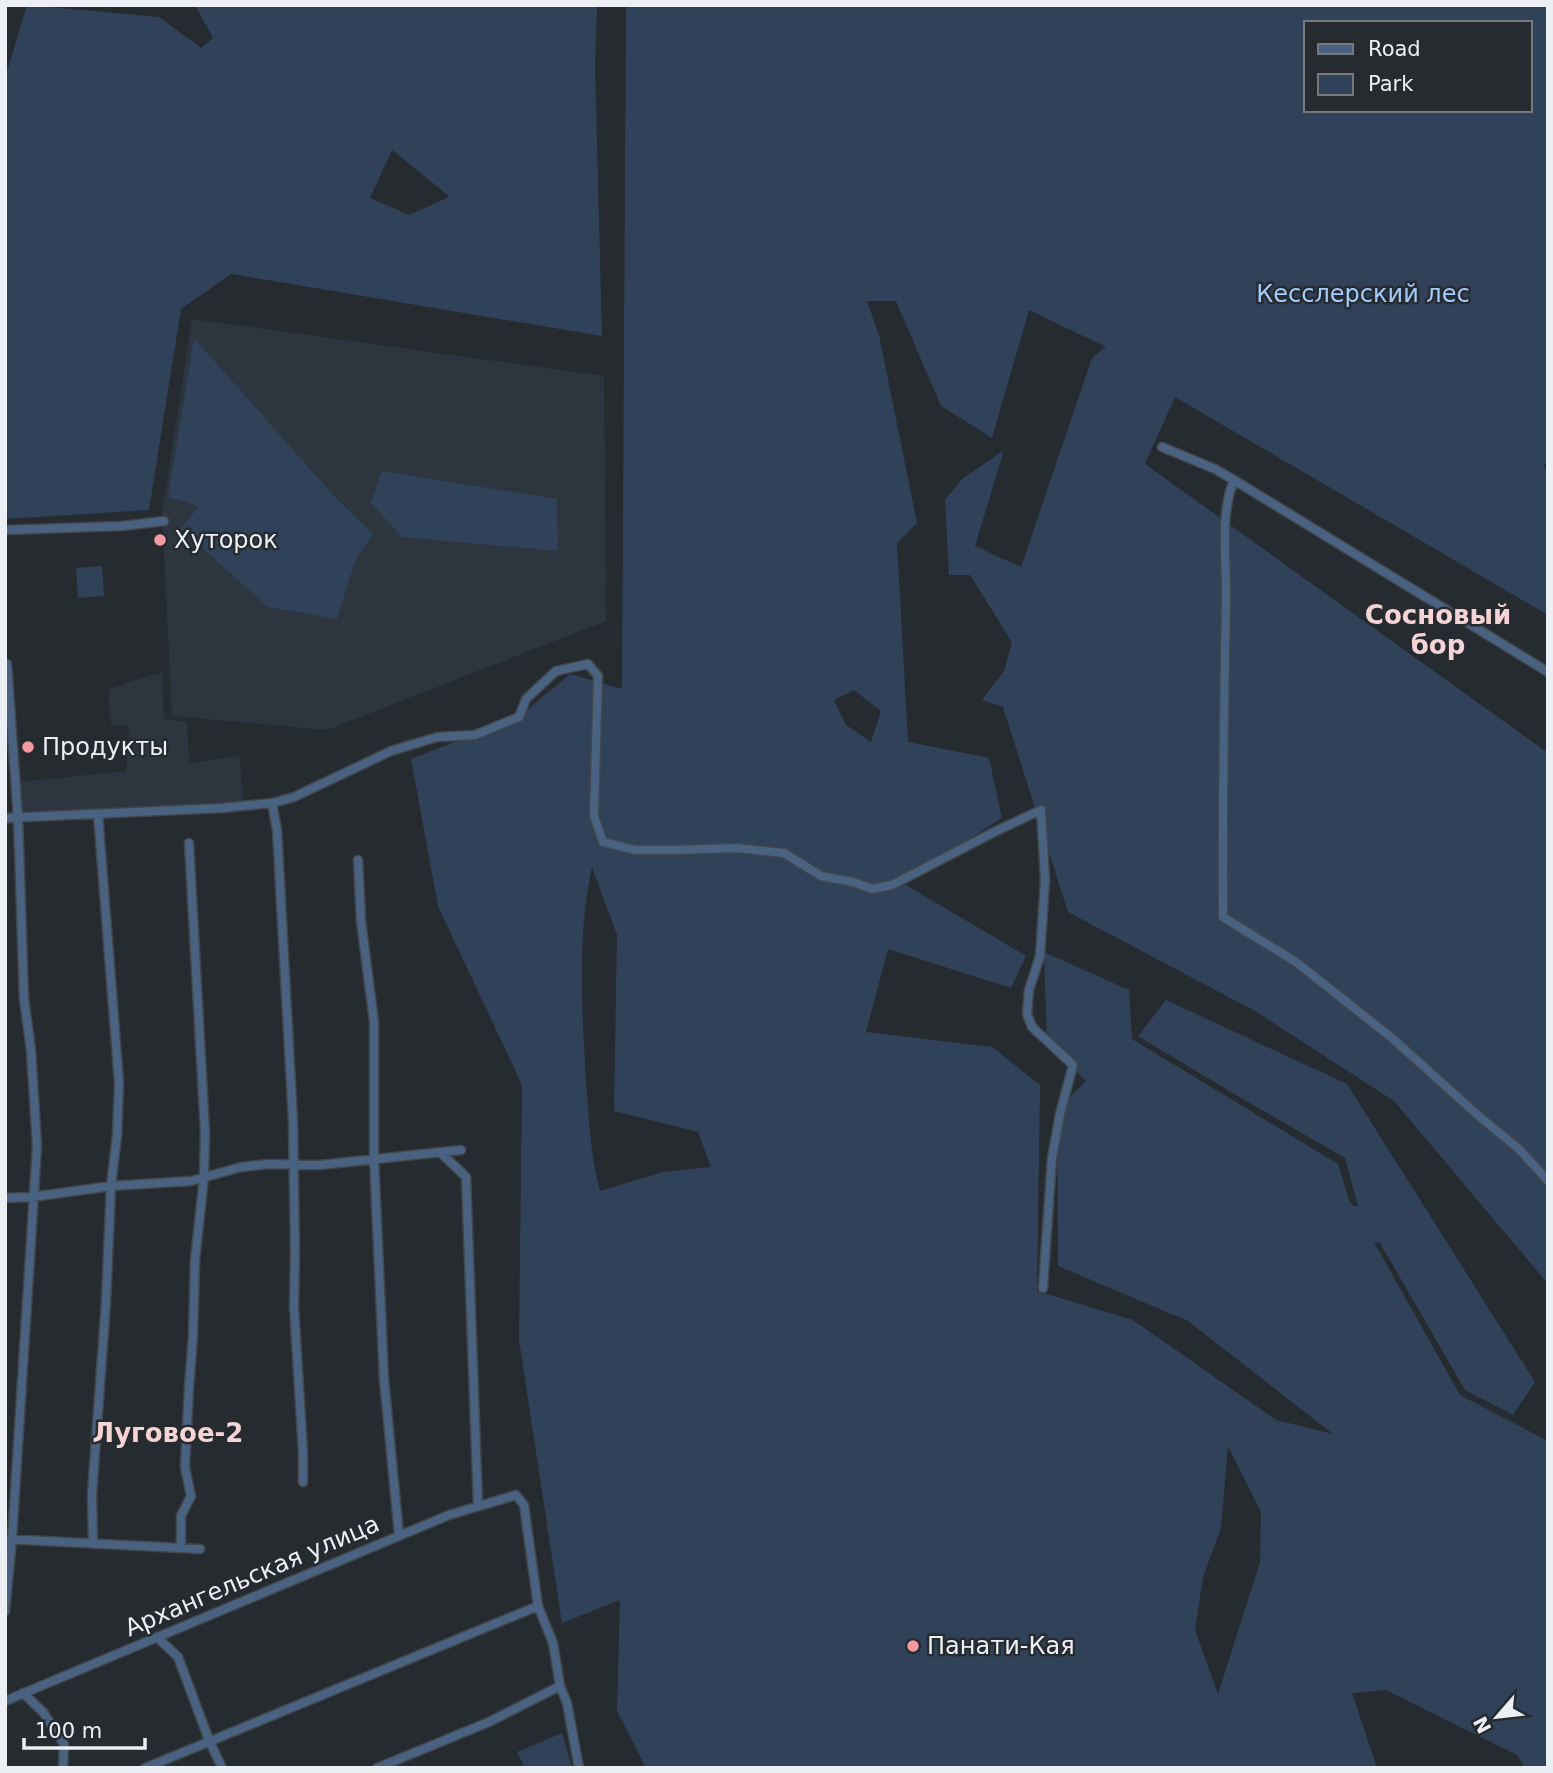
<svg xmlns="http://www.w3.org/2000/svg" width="1553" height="1773" font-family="'DejaVu Sans',sans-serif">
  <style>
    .built { fill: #2d353f }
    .green { fill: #304259; fill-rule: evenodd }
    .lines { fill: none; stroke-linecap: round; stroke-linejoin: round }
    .minor-casing { stroke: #42464b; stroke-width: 11 }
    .minor { stroke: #496282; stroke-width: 8 }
    .poi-dot { fill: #f49aa0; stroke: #262b30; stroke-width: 2.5 }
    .labels { text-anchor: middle; stroke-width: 5; stroke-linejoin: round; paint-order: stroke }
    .park-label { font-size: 24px; fill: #a3cbfe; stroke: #262b30 }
    .poi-label { font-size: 24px; fill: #eceff3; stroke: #262b30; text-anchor: start }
    .street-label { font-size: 24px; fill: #eceff3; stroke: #262b30 }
    .neighbourhood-label { font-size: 26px; font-weight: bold; fill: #f6d3d4; stroke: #262b30 }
  </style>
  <rect width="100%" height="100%" fill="#262b30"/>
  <path class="built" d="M192 319 604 376 606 621 327 730 172 716 162 512Z
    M162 672 164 719 187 722 189 763 239 756 244 805 21 815 19 782 126 771 129 727 111 724 108 689Z"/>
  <path class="green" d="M27 5 159 17 201 48 213 38 195 5H597L595 65 602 336 231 274 181 309 149 510 5 519V78ZM392 150 449 196V197L409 215 370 198Z
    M626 5H1548V463L1543 465 1548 474V615L1175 397 1145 464 1548 753V1284L1394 1101 1255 1011 1068 912 1003 707 982 700 1004 671 1012 642 970 575H949L945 500 962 479 1004 450 975 546 1021 567 1092 358 1106 347 1029 310 992 438 941 406 896 301H867L879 335 917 523 897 543 908 742 989 758 1002 818 911 876 899 881 1026 956 1011 988 888 949 866 1032 992 1047 1040 1085 1037 1291 1133 1320 1276 1420 1333 1434 1188 1321 1058 1266 1057 1110 1086 1081 1047 1044 1044 952 1129 990 1132 1039 1338 1164 1349 1200 1353 1206H1358L1345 1158 1236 1095 1138 1036 1166 1000 1347 1084 1535 1382 1513 1415 1465 1390 1380 1243 1374 1242 1460 1395 1548 1441V1768H1525L1517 1755 1386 1690 1352 1693 1377 1768H646L617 1711 620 1600 562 1623 519 1340 522 1085 438 906 411 759 519 717 570 674 622 689ZM1306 23H1530V110H1306ZM854 690 881 711 871 742 846 725 834 700ZM592 867 617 935 614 1111 698 1132 711 1167 663 1172 600 1191C590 1155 589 1116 586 1080 582 1010 577 935 592 867ZM1228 1446 1261 1512 1260 1562 1218 1694 1195 1630 1203 1577 1221 1528Z
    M194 338 334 496 373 534 355 560 337 619 268 607 181 529 199 506 168 497Z
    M382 471 557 499 558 551 402 537 371 503Z
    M102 566 104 596 78 598 76 568Z
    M562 1733 572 1768H525L517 1752Z"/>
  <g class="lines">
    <g class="minor-casing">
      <path id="minor" d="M1162 447 1215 469 1234 480 1548 672
        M1234 480C1219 516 1227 563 1226 601 1224 707 1222 811 1223 917L1296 962 1392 1038 1481 1118 1519 1149 1548 1181
        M5 530 122 526 164 521
        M5 665 7 664 18 818 24 999 31 1050 37 1146 12 1539 5 1611
        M272 803 277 830 293 1121 295 1253 294 1306 303 1453V1482
        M5 818 222 808 272 803 294 797 391 751 437 737 475 735 519 717 526 699 556 671 588 664 598 676 594 816 603 842 635 850H675L736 848 784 853 821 876 853 882 872 889 892 885 996 831 1041 810 1045 880 1040 956 1029 990 1027 1014 1032 1027 1073 1065 1060 1114 1052 1158 1043 1288
        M358 860 361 921 374 1022V1158L384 1379 399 1535
        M440 1152 466 1177 478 1505
        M5 1198 32 1197 111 1186 191 1181 241 1167 269 1164 320 1165 461 1150
        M5 1539 200 1549
        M93 1544 92 1494 106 1302 111 1186 117 1135 119 1083 98 814
        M181 1548V1516L191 1496 185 1467 189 1387 193 1336 195 1260 204 1177 205 1132 189 843
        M157 1637 178 1657 209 1740 222 1768
        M23 1693 43 1712 64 1744 63 1768
        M5 1701 449 1515 516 1495 524 1505 538 1606 553 1643 560 1686 567 1703 579 1768
        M145 1768 538 1606
        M377 1768 489 1722 560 1686"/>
    </g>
    <use href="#minor" class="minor"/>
  </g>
  <g class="poi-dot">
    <circle cx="160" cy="540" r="7"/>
    <circle cx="28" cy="747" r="7"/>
    <circle cx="913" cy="1646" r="7"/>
  </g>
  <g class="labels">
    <g class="park-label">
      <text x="1363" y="302">Кесслерский лес</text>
    </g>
    <g class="poi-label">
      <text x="174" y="548">Хуторок</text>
      <text x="42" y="755">Продукты</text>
      <text x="927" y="1654">Панати-Кая</text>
    </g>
    <g class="street-label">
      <text transform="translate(252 1576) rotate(-23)" y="8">Архангельская улица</text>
    </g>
    <g class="neighbourhood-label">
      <text x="1438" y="624">Сосновый<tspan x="1438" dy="30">бор</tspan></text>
      <text x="168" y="1442">Луговое-2</text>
    </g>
  </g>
  <rect width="1553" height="1773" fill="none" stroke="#eceff3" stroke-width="14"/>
  <rect x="1304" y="21" width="228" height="91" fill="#262b30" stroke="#75797e" stroke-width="2"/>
  <rect x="1318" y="44" width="35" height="10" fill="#496282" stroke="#75797e" stroke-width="2"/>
  <text x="1368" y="56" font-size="21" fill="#eceff3">Road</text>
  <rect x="1318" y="74" width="35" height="21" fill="#304259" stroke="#75797e" stroke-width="2"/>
  <text x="1368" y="91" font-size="21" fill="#eceff3">Park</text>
  <g transform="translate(1497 1717) rotate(242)" stroke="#262b30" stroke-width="5" paint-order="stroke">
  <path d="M0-5L12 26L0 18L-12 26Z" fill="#eceff3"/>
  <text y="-10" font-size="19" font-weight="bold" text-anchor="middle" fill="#eceff3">N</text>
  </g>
  <path d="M24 1738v10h121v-10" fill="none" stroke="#eceff3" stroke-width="3.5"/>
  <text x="35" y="1738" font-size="21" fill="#eceff3" stroke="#262b30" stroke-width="5" paint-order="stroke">100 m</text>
</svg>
